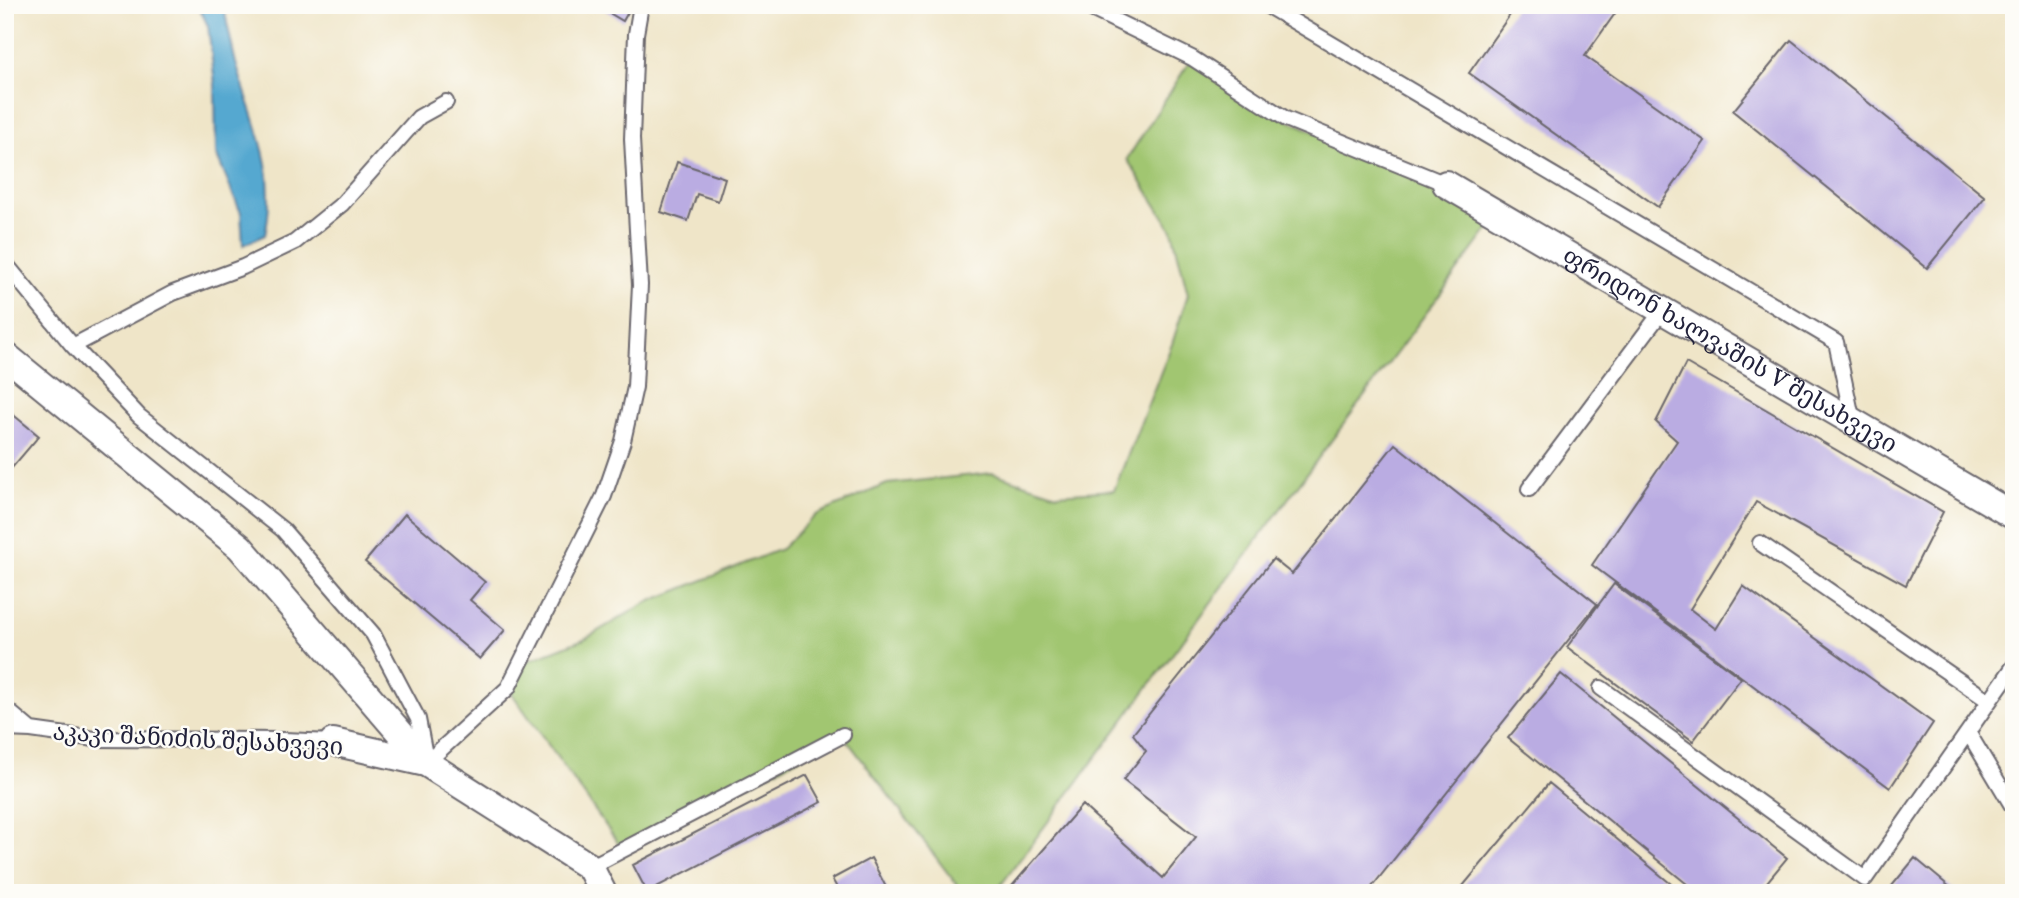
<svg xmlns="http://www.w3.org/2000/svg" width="2019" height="898" font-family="'IM FELL English','Noto Serif Georgian',serif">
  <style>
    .green { fill: #a1c671; stroke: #627456; stroke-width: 2 }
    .water { fill: #54a8d0; stroke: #3b6586; stroke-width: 2 }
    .building { fill: #baace2 }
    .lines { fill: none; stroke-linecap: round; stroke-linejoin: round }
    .service-casing { stroke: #6a666c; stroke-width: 18 }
    .minor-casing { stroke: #6a666c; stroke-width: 30 }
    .service { stroke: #fff; stroke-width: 14 }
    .minor { stroke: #fff; stroke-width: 26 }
    .labels { text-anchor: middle; stroke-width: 5; stroke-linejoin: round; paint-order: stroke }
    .street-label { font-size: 24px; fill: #22223b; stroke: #fdfcf7 }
  </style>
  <rect width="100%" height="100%" fill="#fdfcf7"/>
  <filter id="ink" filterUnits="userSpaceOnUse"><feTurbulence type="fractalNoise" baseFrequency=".0143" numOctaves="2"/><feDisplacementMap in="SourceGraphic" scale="14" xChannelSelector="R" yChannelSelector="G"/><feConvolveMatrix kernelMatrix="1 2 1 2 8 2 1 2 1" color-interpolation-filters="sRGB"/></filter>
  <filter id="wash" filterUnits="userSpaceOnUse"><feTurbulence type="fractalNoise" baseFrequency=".00686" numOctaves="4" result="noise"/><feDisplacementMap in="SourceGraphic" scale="28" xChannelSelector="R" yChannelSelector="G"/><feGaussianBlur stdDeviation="1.57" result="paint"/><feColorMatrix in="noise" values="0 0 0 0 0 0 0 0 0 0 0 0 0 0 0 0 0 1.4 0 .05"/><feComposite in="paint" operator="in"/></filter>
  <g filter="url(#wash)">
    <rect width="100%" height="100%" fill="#efe5c8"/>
    <path class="green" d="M1192 58 1286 119 1499 215 995 893H963L843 735 623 850 508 688 522 663 584 639 646 603 781 549 816 515 887 484 993 473 1057 494 1114 490 1172 344 1188 294 1172 230 1127 159Z"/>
    <path class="water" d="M198 5H223C228 24 231 44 236 63 254 124 279 170 265 235L243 245 241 213 216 154 215 85 208 26Z"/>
    <g id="blocks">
      <path class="building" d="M596 5H632L623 21Z
        M1517 5H1621L1585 56 1705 141 1658 207 1469 73Z
        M1791 40 1985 197 1927 268 1733 111Z
        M677 162 725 178 718 201 697 194 688 221 661 212Z
        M1686 363 1943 512 1906 585 1756 502 1690 609 1716 629 1743 586 1933 723 1890 788 1592 565 1677 441 1656 422Z
        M11 413 39 436 5 476V419Z
        M1395 444 1597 604 1367 893H1020L1012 886 1082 805 1163 878 1196 837 1123 780 1146 751 1133 734 1273 559 1292 574Z
        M405 514 485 582 470 600 505 630 480 659 365 562Z
        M1614 584 1741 678 1693 741 1567 647Z
        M1561 674 1787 858 1758 893H1698L1508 738Z
        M807 775 822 802 647 892 633 865Z
        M1549 783 1682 893H1457Z
        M871 858 889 893H840L832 879Z
        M1915 858 1957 893H1886Z"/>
    </g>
  </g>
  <g filter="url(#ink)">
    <use href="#blocks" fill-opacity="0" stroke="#6a666c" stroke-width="2"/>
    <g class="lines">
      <g class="service-casing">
        <path id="service" d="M1083 5 1192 58 1286 119 1446 184
          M1266 5 1836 342 1853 422
          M5 263 73 346 139 416 283 530 373 634 418 719 425 755
          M73 346 173 293 243 267 295 242 342 204 419 117 446 102
          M1529 489 1662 311
          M1760 543 1989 701
          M1601 688 1865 879 2014 666
          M5 708 31 730 95 739 284 740 333 742
          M5 729 31 730
          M1968 732 2014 809
          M426 763 508 688 604 496 623 441 635 387 640 285 632 139 636 34 641 5
          M590 867 843 735"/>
      </g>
      <g class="minor-casing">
        <g id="minor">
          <path id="s1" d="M1446 184 2014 516"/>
          <path d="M5 355 240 547 426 763"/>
          <path d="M333 742 426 763 590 867 603 893"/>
        </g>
      </g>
      <use href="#service" class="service"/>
      <use href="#minor" class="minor"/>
    </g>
  </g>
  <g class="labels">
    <g class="street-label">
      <text dy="8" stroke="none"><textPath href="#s1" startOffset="329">ფრიდონ ხალვაშის V შესახვევი</textPath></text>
      <text transform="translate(198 739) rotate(3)" y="8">აკაკი შანიძის შესახვევი</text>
    </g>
  </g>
  <rect width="2019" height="898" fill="none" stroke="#fdfcf7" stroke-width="28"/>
</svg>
